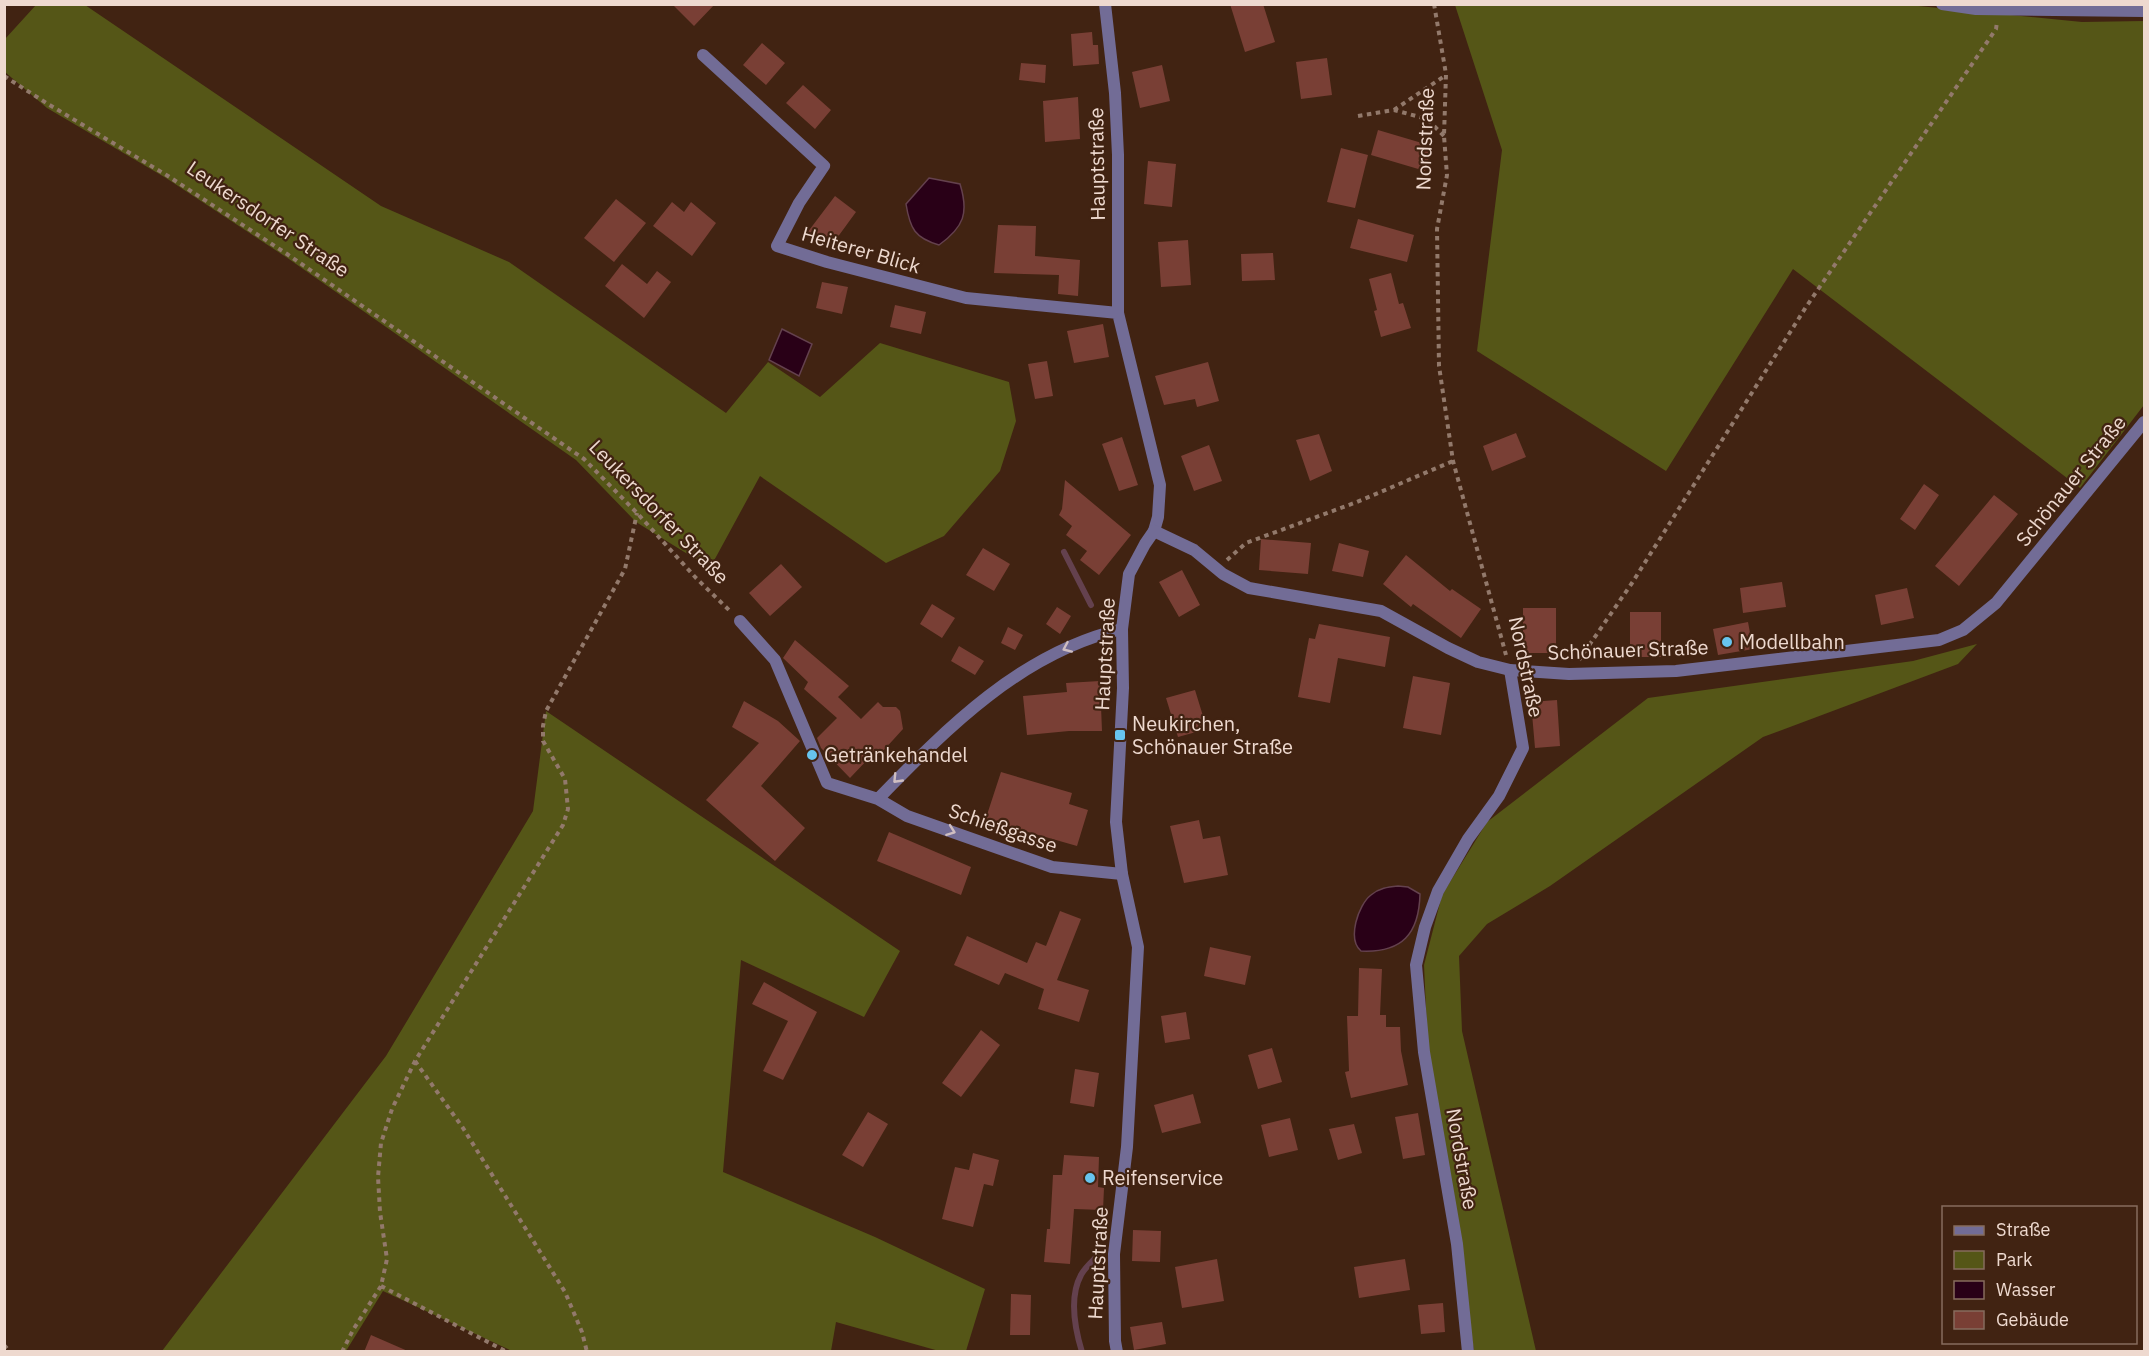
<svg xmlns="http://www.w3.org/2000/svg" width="2149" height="1356" font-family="'IBM Plex Sans',sans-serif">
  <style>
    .green { fill: #555617 }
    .water { fill: #290017; stroke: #64414e; stroke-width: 1.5 }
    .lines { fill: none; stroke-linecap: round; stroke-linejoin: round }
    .stream { stroke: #64414e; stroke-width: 6 }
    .building { fill: #793f35 }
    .path { stroke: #92796b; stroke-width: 4; stroke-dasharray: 4.5 4.5; stroke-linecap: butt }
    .minor { stroke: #726c96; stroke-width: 12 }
    .tertiary { stroke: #726c96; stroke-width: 12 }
    .oneway { stroke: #cfbec1 }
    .poi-dot { fill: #67c4ef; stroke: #412312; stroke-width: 2 }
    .labels { text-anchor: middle; stroke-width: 4.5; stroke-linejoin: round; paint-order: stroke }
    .street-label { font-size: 20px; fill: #eed9cf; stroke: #412312 }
    .poi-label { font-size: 20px; fill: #eed9cf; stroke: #412312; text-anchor: start }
  </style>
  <rect width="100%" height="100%" fill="#412312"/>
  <path class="green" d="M1898 4 2082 22 2144 21V405L2080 488 1793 269 1666 471 1477 351 1502 150 1455 5Z
    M36 5H85L381 206 509 262 726 413 768 362 820 397 880 343 1009 382 1016 421 1000 471 944 536 886 563 760 476 710 568 636 522 576 460 286 257 166 178 47 108 5 72V39Z
    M1977 644 1958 664 1763 737 1550 886 1487 924 1459 956 1462 1031 1536 1351H1474L1428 1053 1424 965 1442 895 1487 822 1648 698 1913 661Z
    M546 711 900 951 864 1017 741 960 723 1172 875 1237 985 1289 966 1351H939L836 1322 831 1351H512L383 1291 346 1351H162L386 1056 533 811Z"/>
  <path class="water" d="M929 178 960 184C969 213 964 227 939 245 915 238 910 229 906 204Z
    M782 329 812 344 799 376 769 360Z
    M1398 886 1408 887 1420 894C1419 934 1402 953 1361 951 1347 939 1358 905 1371 895 1379 888 1388 887 1398 886Z"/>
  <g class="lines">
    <path class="stream" d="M1064 552 1091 605
      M1082 1352C1075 1329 1069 1297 1081 1275 1085 1267 1094 1260 1100 1253"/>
  </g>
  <path class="building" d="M672 4H715L694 26Z
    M1230 4H1263L1275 42 1245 52Z
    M1092 32 1093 45H1098L1099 64 1073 66 1071 34Z
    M762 43 785 63 766 85 743 65Z
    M1327 58 1332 95 1301 99 1296 62Z
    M1021 63 1046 65 1045 83 1019 80Z
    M1162 65 1170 101 1140 108 1132 72Z
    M803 85 831 110 815 129 786 103Z
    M1078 97 1080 139 1045 142 1043 101Z
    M1378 130 1432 146 1425 171 1371 155Z
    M1341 148 1368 155 1355 208 1327 202Z
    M1148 161 1176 164 1172 207 1144 204Z
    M835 196 856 212 829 249 807 233Z
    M616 199 646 223 614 262 584 238Z
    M672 202 684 212 691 202 716 223 692 256 653 226Z
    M1358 219 1414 235 1407 262 1350 248Z
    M998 225 1036 226 1035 256 1080 260 1078 296 1058 294 1059 275 994 273Z
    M1188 240 1191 285 1161 287 1158 242Z
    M1273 253 1275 280 1242 281 1241 254Z
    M622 264 647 284 657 271 671 282 644 318 605 286Z
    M1391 273 1399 304 1403 303 1411 328 1381 337 1374 311 1377 310 1369 279Z
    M822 282 848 287 842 314 816 308Z
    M895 305 926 312 921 334 890 327Z
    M1103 324 1109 357 1074 363 1067 331Z
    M1047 361 1053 396 1035 399 1028 364Z
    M1208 362 1219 401 1197 407 1195 399 1164 405 1155 376Z
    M1516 433 1526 457 1492 471 1483 446Z
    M1319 434 1332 471 1310 481 1296 440Z
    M1122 437 1138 485 1119 491 1102 444Z
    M1209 445 1222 481 1194 491 1181 456Z
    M1065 480 1131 535 1099 575 1080 560 1087 551 1066 535 1072 526 1059 515 1062 509Z
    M1924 484 1939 495 1915 530 1900 519Z
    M1994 495 2018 514 1959 586 1935 566Z
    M1261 539 1311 543 1308 574 1259 570Z
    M1339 543 1369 551 1363 577 1332 571Z
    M983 548 1010 564 994 591 966 575Z
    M1406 555 1450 591 1452 589 1481 609 1461 638 1413 604 1411 607 1383 584Z
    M781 564 802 587 770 616 749 593Z
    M1182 570 1200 605 1179 617 1159 582Z
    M1782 582 1786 607 1743 613 1740 588Z
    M1907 588 1914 618 1881 625 1875 595Z
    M932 604 955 618 942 638 920 624Z
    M1057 607 1071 616 1060 634 1046 624Z
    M1523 608H1556V653H1523Z
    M1630 612H1661V657H1630Z
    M1748 622 1753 649 1718 655 1713 629Z
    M1319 624 1390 637 1385 667 1338 658 1330 703 1298 697 1309 638 1315 639Z
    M1008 627 1023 635 1015 650 1001 643Z
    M795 640 849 686 838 697 861 719 878 702 883 707H896L900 711 903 729 873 762 869 758 850 778 821 748 817 738 837 718 804 689 808 682 783 658Z
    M959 646 984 661 975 675 951 661Z
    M1413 676 1450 683 1441 735 1403 728Z
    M1100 681 1102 731H1069L1027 735 1023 696 1067 692 1066 683Z
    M1195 690 1207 729 1178 737 1166 698Z
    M1557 700 1560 746 1535 748 1531 702Z
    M744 701 778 721 800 741 761 786 805 828 775 861 706 800 759 743 732 727Z
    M1001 772 1072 793 1069 804 1088 810 1077 846 1028 832 1026 840 983 827Z
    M1199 820 1203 839 1220 836 1228 875 1184 883 1170 826Z
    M889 832 971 867 961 895 877 861Z
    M1060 911 1081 919 1057 980 1089 990 1079 1022 1038 1009 1044 989 1005 973 999 985 954 965 967 936 1027 963 1036 942 1046 946Z
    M1210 947 1251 956 1245 985 1204 976Z
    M1359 968 1382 969 1380 1015H1386V1027H1400L1401 1051 1408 1085 1351 1098 1345 1072 1349 1071 1347 1016H1358Z
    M764 982 817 1012 783 1080 763 1071 788 1021 752 1004Z
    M1186 1012 1190 1039 1165 1043 1161 1016Z
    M981 1030 1000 1045 961 1097 942 1083Z
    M1272 1048 1282 1082 1258 1089 1248 1055Z
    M1075 1069 1099 1073 1094 1107 1070 1103Z
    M1193 1094 1201 1123 1162 1133 1154 1105Z
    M868 1112 888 1124 863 1167 842 1155Z
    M1418 1113 1425 1155 1403 1159 1395 1117Z
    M1290 1118 1298 1150 1269 1157 1261 1125Z
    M1354 1124 1362 1153 1338 1160 1329 1129Z
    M973 1153 999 1160 993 1186 984 1184 973 1227 942 1219 955 1167 969 1170Z
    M1064 1155 1099 1157 1098 1187 1104 1188 1103 1210 1074 1209 1070 1264 1044 1262 1047 1229H1050L1053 1175H1062Z
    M1133 1230 1161 1231 1160 1262 1132 1261Z
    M1217 1259 1224 1301 1182 1308 1175 1267Z
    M1405 1259 1410 1290 1359 1298 1354 1267Z
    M1011 1294 1031 1295 1030 1335H1010Z
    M1443 1303 1445 1332 1421 1334 1418 1305Z
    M1162 1322 1166 1344 1134 1350 1130 1327Z
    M371 1335 410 1352H364Z"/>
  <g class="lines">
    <path class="path" d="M1434 4 1446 74 1444 136 1447 175 1437 229 1439 366 1453 461 1506 655
      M4 76 48 104 168 176 287 254 584 459 637 513 696 578 731 612
      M1394 110 1446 75
      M1358 116 1394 110 1427 119 1444 136
      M1227 560 1246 543 1357 502 1453 461
      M1579 660 1632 583 1806 307 1996 29 1997 22
      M415 1061 463 1128 565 1292 582 1332 587 1352
      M381 1286 507 1352
      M4 1345 10 1352
      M342 1352 353 1330 381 1286 387 1259 380 1212 378 1177 381 1143 392 1109 415 1061 563 825 568 809 565 779 543 741V726L546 711 625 569 637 513"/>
    <path class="minor" d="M1105 4 1115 93 1118 155V313L1160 485 1158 517 1154 531
      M1942 4 1976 9 2144 11
      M703 55 824 166 799 203 777 246 827 262 966 298 1118 313
      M740 621 775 660 827 783 878 799 907 816 1052 867 1122 874
      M878 799C947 728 1022 652 1122 629
      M1468 1352 1457 1244 1424 1052 1416 965 1425 927 1438 891 1468 839 1499 796 1523 748 1510 670"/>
    <path class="tertiary" d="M1117 1352 1115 1341 1114 1254 1127 1147 1138 947 1122 874 1116 822 1123 688 1122 629 1129 574 1145 544 1154 531 1194 550 1223 574 1249 588 1381 611 1448 648 1478 662 1510 670 1569 674 1676 671 1939 640 1963 630 1996 603 2144 422"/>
  </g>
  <defs><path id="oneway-chevron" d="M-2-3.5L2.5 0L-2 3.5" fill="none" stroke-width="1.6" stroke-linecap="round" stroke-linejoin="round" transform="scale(1.5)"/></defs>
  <g class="oneway">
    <use href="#oneway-chevron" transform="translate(1067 648) rotate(156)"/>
    <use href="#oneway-chevron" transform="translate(897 779) rotate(134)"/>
    <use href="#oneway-chevron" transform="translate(951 831) rotate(20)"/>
  </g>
  <g class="poi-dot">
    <circle cx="1727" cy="642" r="6"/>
    <rect x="1114" y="729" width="12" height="12" rx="3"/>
    <circle cx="812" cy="755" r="6"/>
    <circle cx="1090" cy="1178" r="6"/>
  </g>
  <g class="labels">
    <g class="street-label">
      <text transform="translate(1425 139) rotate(-88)" y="7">Nordstraße</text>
      <text transform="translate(1097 164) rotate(-91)" y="7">Hauptstraße</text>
      <text transform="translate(268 219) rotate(34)" y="7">Leukersdorfer Straße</text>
      <text transform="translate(861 250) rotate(16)" y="7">Heiterer Blick</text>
      <text transform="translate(2071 481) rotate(-51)" y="7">Schönauer Straße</text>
      <text transform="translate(659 512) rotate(46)" y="7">Leukersdorfer Straße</text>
      <text transform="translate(1628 650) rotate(-2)" y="7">Schönauer Straße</text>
      <text transform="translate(1105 654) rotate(-87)" y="7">Hauptstraße</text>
      <text transform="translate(1526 667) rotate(78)" y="7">Nordstraße</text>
      <text transform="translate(1003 828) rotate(19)" y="7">Schießgasse</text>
      <text transform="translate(1462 1159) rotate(80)" y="7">Nordstraße</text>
      <text transform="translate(1098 1263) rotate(-87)" y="7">Hauptstraße</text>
    </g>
    <g class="poi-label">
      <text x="1739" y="649">Modellbahn</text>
      <text x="1132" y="731">Neukirchen,<tspan x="1132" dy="23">Schönauer Straße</tspan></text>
      <text x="824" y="762">Getränkehandel</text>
      <text x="1102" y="1185">Reifenservice</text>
    </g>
  </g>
  <rect width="2149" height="1356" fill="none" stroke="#eed9cf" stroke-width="12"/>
  <rect x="1942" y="1206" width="195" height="138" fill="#412312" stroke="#866c5e" stroke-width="1.5"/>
  <rect x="1954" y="1226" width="30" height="9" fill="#726c96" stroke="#866c5e" stroke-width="1.5"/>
  <text x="1996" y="1236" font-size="18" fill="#eed9cf">Straße</text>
  <rect x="1954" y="1251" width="30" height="18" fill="#555617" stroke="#866c5e" stroke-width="1.5"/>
  <text x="1996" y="1266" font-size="18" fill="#eed9cf">Park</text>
  <rect x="1954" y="1281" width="30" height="18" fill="#290017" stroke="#866c5e" stroke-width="1.5"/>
  <text x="1996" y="1296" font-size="18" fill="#eed9cf">Wasser</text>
  <rect x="1954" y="1311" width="30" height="18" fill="#793f35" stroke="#866c5e" stroke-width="1.5"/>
  <text x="1996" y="1326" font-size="18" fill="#eed9cf">Gebäude</text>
</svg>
